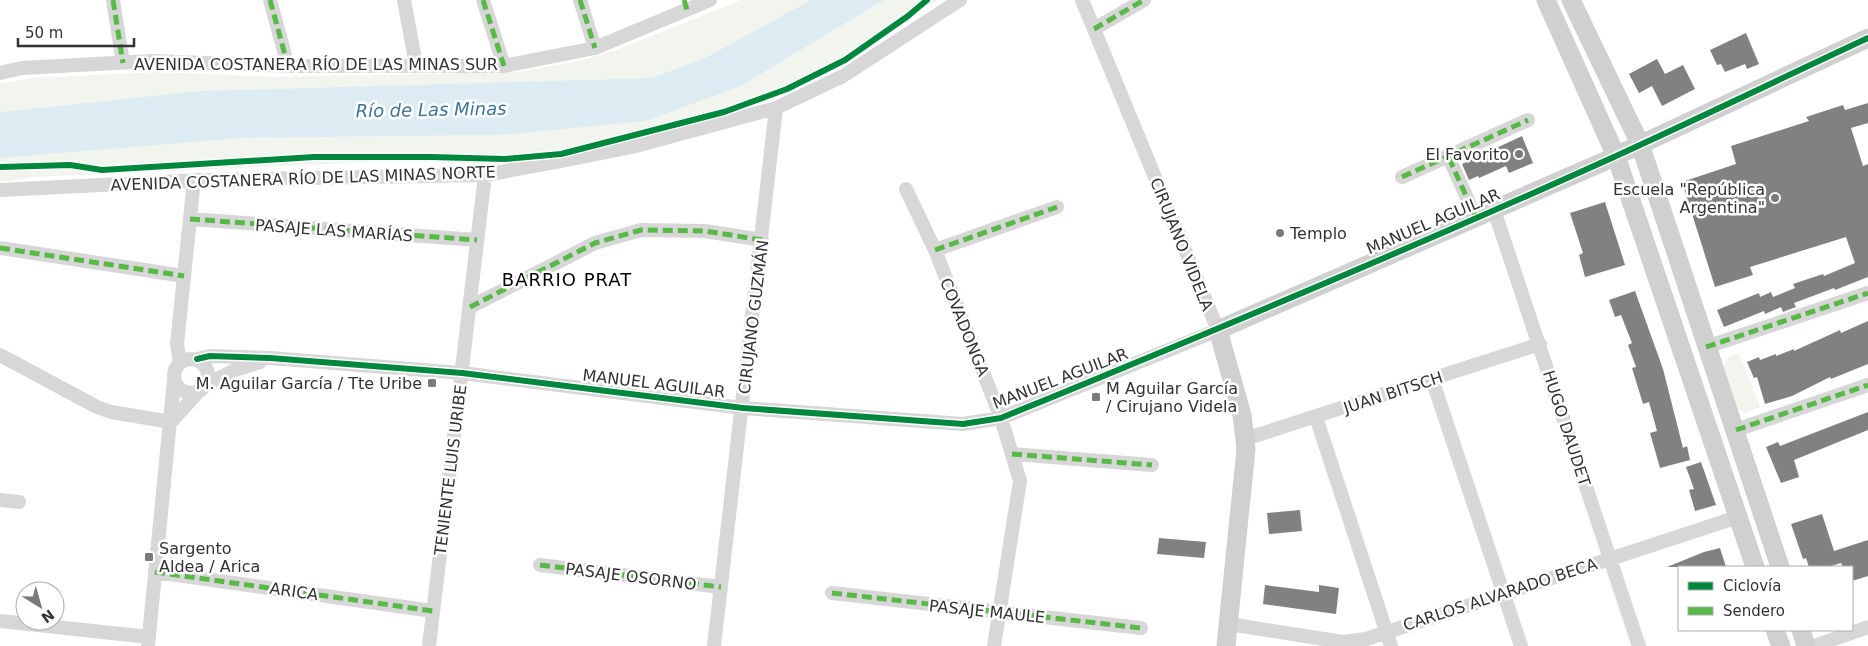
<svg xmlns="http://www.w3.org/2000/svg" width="1868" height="646" font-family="'DejaVu Sans',sans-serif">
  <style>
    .green { fill: #f1f5ed }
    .water { fill: #ddebf3 }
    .building { fill: #818181 }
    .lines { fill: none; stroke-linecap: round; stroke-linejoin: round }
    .street { stroke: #d7d7d7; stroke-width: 14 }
    .secondary { stroke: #d0d0d0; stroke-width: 19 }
    .quiet { stroke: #58b947; stroke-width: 5; stroke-dasharray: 10 5; stroke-linecap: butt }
    .cycleway-casing { stroke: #fff; stroke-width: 9 }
    .cycleway { stroke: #00873e; stroke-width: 6 }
    .poi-dot { fill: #7a7a7a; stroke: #fff; stroke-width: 2 }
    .labels { text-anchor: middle; stroke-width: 5; stroke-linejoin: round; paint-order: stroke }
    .street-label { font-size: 16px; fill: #333; stroke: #fff }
    .poi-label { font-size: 16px; fill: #333; stroke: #fff; text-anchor: end }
    .water-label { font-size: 18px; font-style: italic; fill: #3f7597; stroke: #fff }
    .neighbourhood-label { font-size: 18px; letter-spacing: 1px; fill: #000; stroke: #fff }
  </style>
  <rect width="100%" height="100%" fill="#fff"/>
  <path class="green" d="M741 0H811L705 58 651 78 199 91 0 112V84L31 78 158 72 275 77 518 72 580 61 617 50Z
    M884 0H937L853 57 822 74 745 108 591 150 537 161 495 165 398 161 33 177 0 182V158L243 138 499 135 741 86Z
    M1739 353 1760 407 1745 413 1737 408 1724 367 1728 357Z"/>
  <path class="water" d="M811 0H884L741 86 645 121 499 135 243 138 0 158V112L199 91 651 78 705 58Z"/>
  <path class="building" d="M1746 33 1759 64 1747 69 1745 64 1725 72 1721 64 1717 65 1710 50Z
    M1657 59 1665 74 1683 65 1695 89 1662 106 1652 86 1639 93 1629 74Z
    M1868 103V123L1851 128 1863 166 1868 164V277L1835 290 1834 288 1794 303 1796 307 1788 310 1783 312 1781 307 1765 314 1764 311 1724 327 1717 310 1759 293 1760 297 1771 292 1773 297 1795 288 1793 284 1823 274 1824 276 1855 263 1846 237 1750 267 1753 275 1715 287 1682 182 1736 164 1731 146 1809 121 1806 117 1843 105 1845 110Z
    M1522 136 1533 163 1509 173 1506 166 1479 178 1478 176 1469 180 1462 164Z
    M1605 202 1625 265 1585 277 1579 255 1583 253 1570 213Z
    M1635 291 1663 369 1683 448 1687 446 1690 460 1660 468 1650 433 1657 431 1649 402 1643 404 1632 368 1636 367 1628 345 1632 343 1621 315 1615 317 1609 300Z
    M1868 321V364L1831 379 1830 377 1792 396 1765 404 1757 377 1754 378 1747 362 1759 357 1760 360 1776 354V356L1794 349V351L1840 330 1841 333Z
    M1868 412V430L1794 460 1799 477 1781 483 1766 447 1778 442 1780 446Z
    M1701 462 1716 505 1695 511 1689 490 1694 489 1686 467Z
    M1300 510 1302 531 1269 534 1267 513Z
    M1822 514 1834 551 1868 540V576L1852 581V567H1843L1841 563 1828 567H1809L1806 558 1803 559 1791 524Z
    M1159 538 1206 542 1204 558 1157 554Z
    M1720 548 1726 567H1667L1704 552Z
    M1265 585 1319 592V585L1339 588 1336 614 1263 604Z"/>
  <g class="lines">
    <path class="street" d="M113 0 123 63
      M270 0 288 66
      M404 0 416 65
      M483 0 504 66
      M580 0 595 48
      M1094 29 1144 0
      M0 73 22 68 152 61 288 66H504L595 48 710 0
      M1449 158 1476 218
      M1402 177 1528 120
      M906 189 935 250 1001 418 1020 481 994 646
      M0 190 202 180 485 175 555 162 632 147 776 108 843 76 960 0
      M1494 210 1639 646
      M190 219 477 240
      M0 248 184 276
      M935 250 1057 207
      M470 307 595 243 641 230 705 231 762 240
      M1706 347 1868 293
      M0 355 97 407 111 412 171 422
      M174 376a17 17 0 1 1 34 0a17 17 0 1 1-34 0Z
      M197 359 210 356 270 358 462 373 743 408 963 424 1001 418 1218 330 1082 0
      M180 363 177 344 194 180
      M1432 379 1521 646
      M207 384 235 370 260 362
      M1316 417 1391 646
      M171 422 198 392
      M1736 430 1868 385
      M1245 439 1540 344
      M1012 454 1152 465
      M0 500 19 502
      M540 565 721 587
      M155 572 433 611
      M832 593 1141 628
      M0 621 149 637
      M1229 624 1330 640 1343 642 1366 639 1738 517
      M148 646 174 380
      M429 646 485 175
      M714 646 776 108
      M1814 646 1868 627"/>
    <path class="secondary" d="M1546 0 1616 156 1755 567
      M1571 0 1640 144 1780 567
      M1775 630 1781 646
      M1801 630 1806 646
      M1226 646 1246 449 1242 415 1218 330 1603 162 1868 38"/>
    <path class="quiet" d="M113 0 123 63
      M270 0 288 66
      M483 0 504 66
      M580 0 595 48
      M684 0 687 10
      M1094 29 1144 0
      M1449 158 1476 218
      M1402 177 1528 120
      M190 219 477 240
      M0 248 184 276
      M935 250 1057 207
      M470 307 595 243 641 230 705 231 762 240
      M1706 347 1868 293
      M1736 430 1868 385
      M1012 454 1152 465
      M540 565 721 587
      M155 572 433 611
      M832 593 1141 628"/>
    <g class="cycleway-casing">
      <path id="cycleway" d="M0 167 70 165 102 170 314 157H431L505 159 561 154 724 112 787 89 845 60 908 16 927 0
        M197 359 210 356 270 358 462 373 743 408 963 424 1001 418C1204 335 1406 251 1605 161 1693 121 1780 79 1868 38"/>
    </g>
    <use href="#cycleway" class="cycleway"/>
  </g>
  <g class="poi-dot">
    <circle cx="1519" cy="154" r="5"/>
    <circle cx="1775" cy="198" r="5"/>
    <circle cx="1280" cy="233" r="5"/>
    <rect x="427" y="378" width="10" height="10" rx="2.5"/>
    <rect x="1091" y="392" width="10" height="10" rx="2.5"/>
    <rect x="144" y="552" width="10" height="10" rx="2.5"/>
  </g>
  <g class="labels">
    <g class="street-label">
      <text x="316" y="70">AVENIDA COSTANERA RÍO DE LAS MINAS SUR</text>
      <text transform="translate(303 178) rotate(-2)" y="6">AVENIDA COSTANERA RÍO DE LAS MINAS NORTE</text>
      <text transform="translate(1433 221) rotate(-23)" y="6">MANUEL AGUILAR</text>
      <text transform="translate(334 230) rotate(4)" y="6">PASAJE LAS MARÍAS</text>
      <text transform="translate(1182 244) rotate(68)" y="6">CIRUJANO VIDELA</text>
      <text transform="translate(753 317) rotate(-83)" y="6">CIRUJANO GUZMÁN</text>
      <text transform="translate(965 327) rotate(68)" y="6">COVADONGA</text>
      <text transform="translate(1060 378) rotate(-21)" y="6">MANUEL AGUILAR</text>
      <text transform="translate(654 383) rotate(7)" y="6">MANUEL AGUILAR</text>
      <text transform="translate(1393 392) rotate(-18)" y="6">JUAN BITSCH</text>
      <text transform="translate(1567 428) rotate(72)" y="6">HUGO DAUDET</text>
      <text transform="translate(450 470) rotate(-83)" y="6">TENIENTE LUIS URIBE</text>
      <text transform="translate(631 576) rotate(7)" y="6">PASAJE OSORNO</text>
      <text transform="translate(294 591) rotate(8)" y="6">ARICA</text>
      <text transform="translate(1500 594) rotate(-18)" y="6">CARLOS ALVARADO BECA</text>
      <text transform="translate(987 611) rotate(6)" y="6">PASAJE MAULE</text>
    </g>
    <g class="poi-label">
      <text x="1509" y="160">El Favorito</text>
      <text x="1765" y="195">Escuela "República<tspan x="1765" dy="18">Argentina"</tspan></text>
      <text x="1290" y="239" text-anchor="start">Templo</text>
      <text x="422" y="389">M. Aguilar García / Tte Uribe</text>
      <text x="1106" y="394" text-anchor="start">M Aguilar García<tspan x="1106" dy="18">/ Cirujano Videla</tspan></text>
      <text x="159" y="554" text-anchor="start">Sargento<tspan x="159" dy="18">Aldea / Arica</tspan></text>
    </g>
    <g class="water-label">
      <text transform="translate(431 110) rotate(-1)" y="6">Río de Las Minas</text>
    </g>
    <g class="neighbourhood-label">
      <text x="567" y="286">BARRIO PRAT</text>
    </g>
  </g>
  <rect x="1678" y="566" width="175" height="65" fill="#ffffff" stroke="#adadad"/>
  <rect x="1688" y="582" width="25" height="8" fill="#00873e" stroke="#adadad"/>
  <text x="1723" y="591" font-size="15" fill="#333333">Ciclovía</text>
  <rect x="1688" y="607" width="25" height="8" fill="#58b947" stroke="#adadad"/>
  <text x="1723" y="616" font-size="15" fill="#333333">Sendero</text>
  <g transform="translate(40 606) rotate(143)"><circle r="24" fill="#ffffff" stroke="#adadad"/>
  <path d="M0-4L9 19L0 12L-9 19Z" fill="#7a7a7a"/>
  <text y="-8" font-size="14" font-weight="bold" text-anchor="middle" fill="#333333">N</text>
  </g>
  <path d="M18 38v8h116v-8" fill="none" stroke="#333333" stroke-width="2.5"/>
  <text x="25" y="38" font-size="15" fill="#333333" stroke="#ffffff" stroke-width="4" paint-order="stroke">50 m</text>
</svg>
